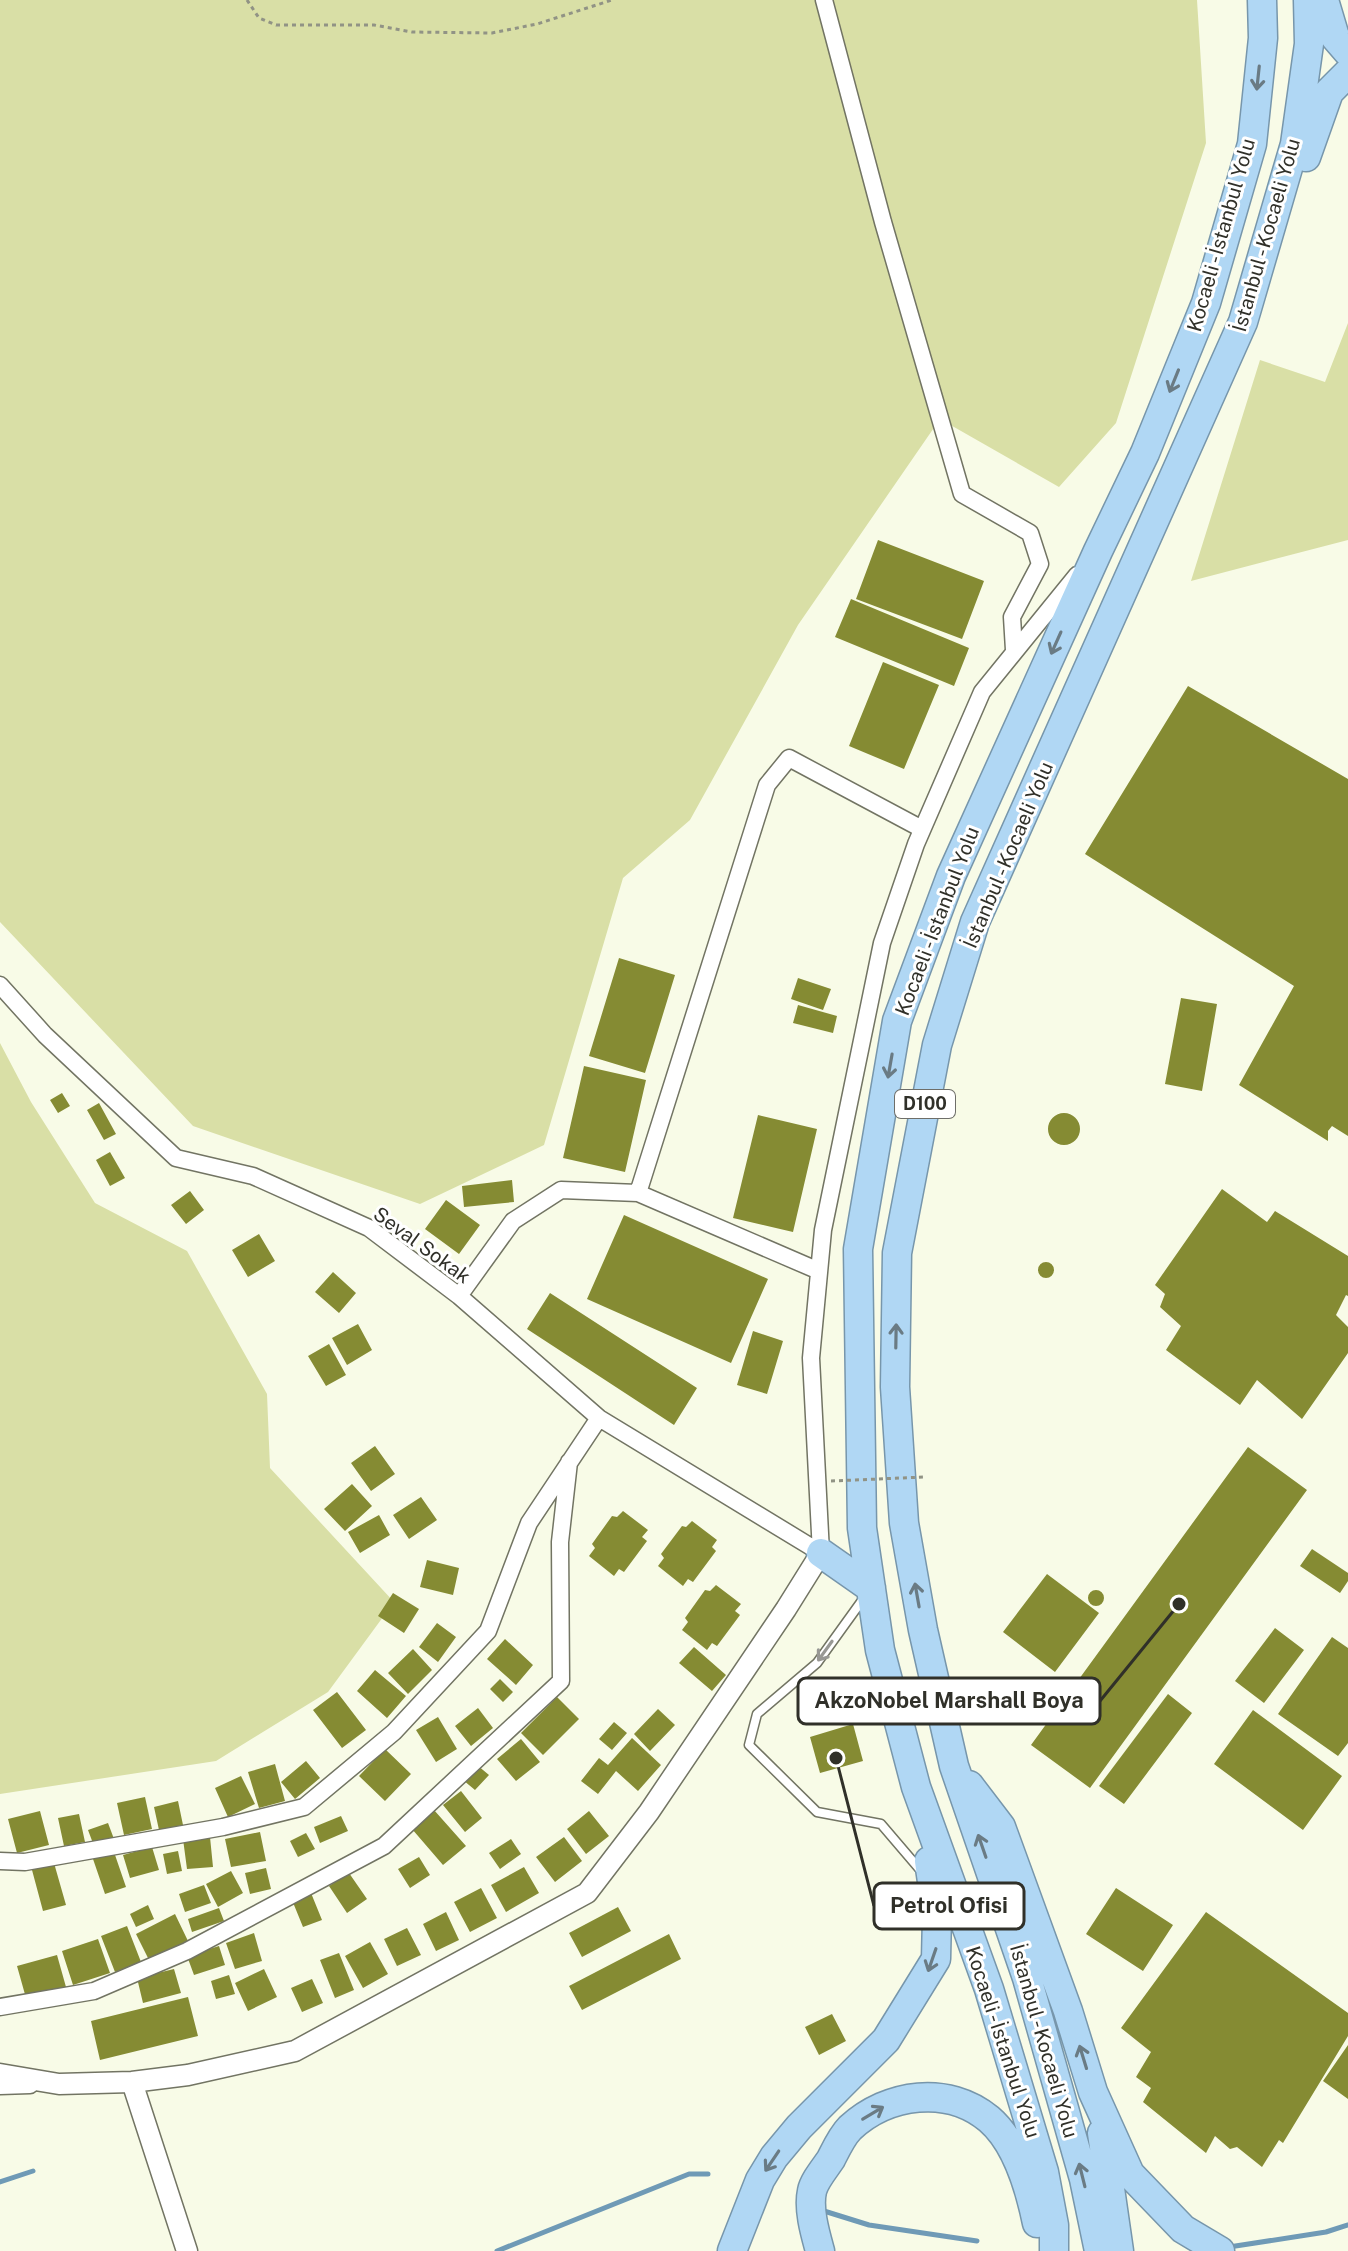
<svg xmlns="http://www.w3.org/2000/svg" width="1348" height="2251" font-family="'Public Sans',sans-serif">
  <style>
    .green { fill: #d9dfa6 }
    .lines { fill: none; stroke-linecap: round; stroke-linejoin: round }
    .stream { stroke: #6f9ab6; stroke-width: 5 }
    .building { fill: #858b33 }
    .service-casing { stroke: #727463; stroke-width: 11 }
    .minor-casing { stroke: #727463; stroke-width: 19 }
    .tertiary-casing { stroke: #727463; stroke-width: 23 }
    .trunk-casing { stroke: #7796ab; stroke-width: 31 }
    .path { stroke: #919385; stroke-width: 3; stroke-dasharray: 4 4; stroke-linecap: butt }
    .service { stroke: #fff; stroke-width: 8 }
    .minor { stroke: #fff; stroke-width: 16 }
    .tertiary { stroke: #fff; stroke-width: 20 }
    .trunk { stroke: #b0d7f4; stroke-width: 28 }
    .path-bridge { stroke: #919385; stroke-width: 3; stroke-dasharray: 4 4; stroke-linecap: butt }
    .oneway { stroke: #6a7b84 }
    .oneway2 { stroke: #989894 }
    .labels { text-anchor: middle; stroke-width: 6; stroke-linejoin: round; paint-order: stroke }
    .shield { fill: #fff; stroke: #6e6e69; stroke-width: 2 }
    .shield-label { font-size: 18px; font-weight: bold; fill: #303029 }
    .street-label { font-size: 20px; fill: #303029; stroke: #fff }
    .leader { fill: none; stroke: #303029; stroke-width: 3 }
    .callout-dot { fill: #303029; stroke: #fff; stroke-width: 3 }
    .callout { fill: #fff; stroke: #303029; stroke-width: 3 }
    .callout-label { font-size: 22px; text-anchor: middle; font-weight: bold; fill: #303029 }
  </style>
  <rect width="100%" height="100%" fill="#f8fbe7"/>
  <path class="green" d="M0 0H1197L1206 143 1116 423 1059 487 940 419 798 625 690 820 623 878 544 1145 420 1204 193 1126 0 922Z
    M1348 323V540L1191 581 1260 360 1325 382Z
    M0 1043 31 1102 95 1203 187 1251 267 1394 270 1468 394 1602 328 1692 216 1761 0 1794Z"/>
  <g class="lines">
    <path class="stream" d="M0 2182 33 2171
      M824 2211 869 2225 977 2241
      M1229 2247 1326 2232 1348 2225
      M497 2251 689 2174H708"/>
  </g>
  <path class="building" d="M878 540 984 581 962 639 856 599Z
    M851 599 969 648 954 686 835 637Z
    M883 662 939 685 904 769 849 746Z
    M1188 686 1348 779V1136L1332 1126 1328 1131V1141L1239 1085 1294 986 1085 854Z
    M619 958 675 975 645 1073 589 1056Z
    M798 978 831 989 823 1010 791 999Z
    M1181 998 1217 1004 1202 1091 1165 1084Z
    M798 1005 837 1016 833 1033 793 1023Z
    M584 1066 646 1080 625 1172 563 1158Z
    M62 1093 70 1106 58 1113 50 1100Z
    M99 1103 116 1134 104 1140 87 1110Z
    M1048 1129a16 16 0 1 1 32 0a16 16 0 1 1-32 0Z
    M758 1115 817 1129 793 1232 733 1218Z
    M110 1152 125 1178 110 1186 96 1160Z
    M512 1180 514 1202 464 1207 462 1186Z
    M1222 1189 1267 1222 1275 1211 1348 1256V1296L1346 1295 1336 1315 1348 1327V1353L1302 1419 1257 1380 1240 1405 1166 1350 1181 1326 1160 1307 1165 1294 1155 1285Z
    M190 1191 204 1210 186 1224 171 1205Z
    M446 1200 480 1225 459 1254 425 1229Z
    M624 1215 768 1279 731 1363 587 1299Z
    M259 1234 275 1261 248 1277 232 1250Z
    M1038 1270a8 8 0 1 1 16 0a8 8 0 1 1-16 0Z
    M333 1272 356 1293 339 1313 315 1292Z
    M550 1293 697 1388 674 1425 527 1329Z
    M358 1324 372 1350 347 1365 332 1338Z
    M753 1331 783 1341 767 1394 737 1385Z
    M329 1344 346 1375 326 1386 308 1356Z
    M375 1446 395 1474 371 1491 351 1463Z
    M1248 1447 1307 1490 1090 1788 1031 1745Z
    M352 1484 372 1506 345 1531 324 1509Z
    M421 1497 437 1520 409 1539 393 1515Z
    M623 1511 648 1530 642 1537 647 1541 624 1572 619 1569 614 1576 589 1556 595 1548 592 1544 612 1516 617 1517Z
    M379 1515 390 1535 360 1553 348 1532Z
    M692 1521 717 1540 712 1547 716 1551 693 1582 688 1579 683 1586 658 1566 664 1558 661 1554 682 1526 686 1527Z
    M1312 1549 1348 1573V1581L1340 1593 1300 1566Z
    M427 1560 459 1568 453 1595 420 1587Z
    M1047 1574 1099 1613 1055 1672 1003 1632Z
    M716 1585 741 1604 735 1611 740 1615 717 1646 712 1643 707 1650 682 1630 688 1622 685 1618 705 1590 710 1591Z
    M1088 1598a8 8 0 1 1 16 0a8 8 0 1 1-16 0Z
    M393 1593 419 1609 404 1633 378 1616Z
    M437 1623 456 1637 438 1662 419 1647Z
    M1275 1628 1304 1650 1264 1703 1235 1681Z
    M1332 1637 1348 1648V1743L1338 1756 1278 1714Z
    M505 1639 533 1665 516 1685 487 1659Z
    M694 1647 726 1675 712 1691 679 1663Z
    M413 1649 432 1670 408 1694 388 1673Z
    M375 1670 406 1696 387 1718 357 1691Z
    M500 1679 513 1692 503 1702 490 1689Z
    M337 1692 366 1730 342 1748 313 1710Z
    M1168 1694 1192 1713 1124 1804 1099 1786Z
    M557 1697 579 1719 543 1755 521 1733Z
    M478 1708 493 1728 471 1746 455 1726Z
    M658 1709 675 1725 650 1751 634 1734Z
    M1253 1710 1342 1776 1303 1830 1214 1764Z
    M438 1717 457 1749 436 1762 416 1730Z
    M614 1722 627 1733 612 1750 599 1739Z
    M853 1724 863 1761 820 1773 810 1737Z
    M632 1738 661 1765 638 1791 616 1771 598 1794 581 1781 599 1758 608 1765Z
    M521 1739 540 1762 516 1781 497 1759Z
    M385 1749 411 1774 385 1801 359 1776Z
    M306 1761 320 1778 295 1799 281 1782Z
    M275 1764 285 1801 259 1808 248 1772Z
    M477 1765 489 1775 475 1790 463 1780Z
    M241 1776 255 1804 228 1817 215 1788Z
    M461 1791 482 1818 465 1832 443 1805Z
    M145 1797 152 1829 124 1835 117 1803Z
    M178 1801 183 1825 159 1830 154 1807Z
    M434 1810 466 1846 443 1865 412 1829Z
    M40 1811 49 1845 17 1853 8 1819Z
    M589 1811 609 1836 586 1854 567 1829Z
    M79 1814 85 1842 64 1846 58 1818Z
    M341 1816 348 1831 320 1843 314 1827Z
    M108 1823 114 1839 94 1846 88 1830Z
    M260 1832 266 1861 231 1867 225 1839Z
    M306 1833 315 1849 298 1857 290 1841Z
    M210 1837 213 1867 187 1869 183 1839Z
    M564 1837 582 1861 555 1882 536 1857Z
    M511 1839 521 1854 500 1869 489 1853Z
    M152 1847 159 1870 130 1878 123 1855Z
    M178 1851 182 1871 167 1874 163 1854Z
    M114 1852 126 1887 105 1894 93 1859Z
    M419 1857 430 1875 410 1888 398 1869Z
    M54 1863 66 1905 43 1911 32 1870Z
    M524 1867 539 1893 506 1912 491 1885Z
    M266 1868 271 1889 250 1894 245 1873Z
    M231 1871 243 1893 218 1907 206 1884Z
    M349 1873 367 1899 347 1913 329 1886Z
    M204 1885 211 1903 185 1912 179 1894Z
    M481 1888 497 1918 470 1932 454 1902Z
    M1116 1888 1173 1925 1143 1971 1086 1934Z
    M311 1893 322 1920 303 1927 292 1900Z
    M148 1905 154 1919 136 1927 130 1914Z
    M618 1907 631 1931 582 1957 569 1933Z
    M219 1908 224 1921 192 1932 188 1919Z
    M446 1912 459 1940 436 1951 423 1924Z
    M1206 1912 1348 2013V2036L1283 2143 1279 2140 1262 2167 1237 2147 1230 2149 1215 2136 1206 2153 1143 2102 1151 2088 1136 2077 1151 2052 1121 2028Z
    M175 1914 188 1941 149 1960 136 1934Z
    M127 1926 141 1962 115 1972 101 1936Z
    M407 1928 421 1955 397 1966 384 1939Z
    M254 1933 262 1961 235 1969 226 1943Z
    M669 1934 681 1959 582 2010 569 1986Z
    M98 1939 110 1973 73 1985 62 1951Z
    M370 1942 388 1974 363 1988 345 1956Z
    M219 1946 225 1965 194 1975 187 1956Z
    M339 1953 354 1990 335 1998 320 1960Z
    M57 1955 66 1987 26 1998 17 1966Z
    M174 1969 181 1993 143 2003 137 1978Z
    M264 1969 277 1997 248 2011 235 1983Z
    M229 1975 235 1994 216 1999 211 1981Z
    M312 1979 323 2003 302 2012 291 1988Z
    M188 1997 198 2036 100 2060 91 2021Z
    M832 2014 846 2041 819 2055 805 2027Z
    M1348 2045V2099L1323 2081Z"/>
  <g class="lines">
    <g class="service-casing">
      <path id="service" d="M866 1595 817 1663 757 1714 749 1745 817 1812 881 1824 922 1872"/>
    </g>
    <g class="minor-casing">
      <path id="minor" d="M824 0 883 222 962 494 1030 533 1040 564 1012 617 1014 650
        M0 985 45 1035 176 1158 253 1176 369 1228 459 1296 599 1418 821 1553
        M638 1193 767 785 789 758 922 829
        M459 1296 513 1221 561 1190 638 1193 819 1271
        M821 1553 811 1358 823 1230 882 943 916 844 982 692 1077 575
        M0 1861 25 1862 223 1827 304 1807 394 1732 488 1631 529 1523 599 1418
        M0 2007 94 1991 187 1951 384 1846 561 1681 560 1542 569 1462
        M0 2086 30 2085"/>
    </g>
    <g class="tertiary-casing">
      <path id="tertiary" d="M0 2074 59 2084 132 2082 188 2075 295 2051 587 1893 649 1812 786 1609 821 1553
        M132 2082 187 2251"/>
    </g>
    <g class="trunk-casing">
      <path id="trunk" d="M1324 0 1335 37 1348 52
        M1306 157 1329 92 1348 73
        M821 1553 871 1588
        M969 1785 1001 1827 1068 2011 1093 2092 1130 2174 1183 2229 1220 2251
        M1102 2133 1119 2251
        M732 2251 760 2180 774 2157 799 2127 886 2040 936 1959 937 1916 929 1861
        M820 2251C815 2233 808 2209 812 2191 814 2181 825 2168 831 2159 836 2149 842 2136 850 2128 888 2093 948 2085 989 2119 1017 2143 1030 2189 1037 2223
        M1054 2251V2225L1044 2172 989 1989 916 1787 880 1650 862 1528 858 1249 897 1021 951 876 1098 551 1145 453 1206 303 1252 144 1263 38 1262 0
        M1099 2251 1084 2179 1027 1978 954 1766 923 1630 904 1523 895 1387 897 1253 937 1045 975 922 1243 322 1295 144 1309 44 1308 0"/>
    </g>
    <path class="path" d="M247 0 259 18 276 25H374L412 32 492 33 537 24 612 0"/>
    <use href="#service" class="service"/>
    <use href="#minor" class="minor"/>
    <use href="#tertiary" class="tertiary"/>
    <use href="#trunk" class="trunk"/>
    <path class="path-bridge" d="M831 1481 925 1477"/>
  </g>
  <defs><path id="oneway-shaft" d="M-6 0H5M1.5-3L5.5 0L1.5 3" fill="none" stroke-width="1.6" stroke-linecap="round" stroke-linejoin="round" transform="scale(2)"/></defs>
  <g class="oneway">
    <use href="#oneway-shaft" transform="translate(1258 78) rotate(96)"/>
    <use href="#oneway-shaft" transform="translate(1174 381) rotate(112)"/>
    <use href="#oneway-shaft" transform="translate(1056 643) rotate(114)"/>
    <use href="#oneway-shaft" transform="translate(890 1066) rotate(100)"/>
    <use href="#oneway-shaft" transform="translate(896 1336) rotate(-89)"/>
    <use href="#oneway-shaft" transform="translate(917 1595) rotate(-100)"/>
    <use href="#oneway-shaft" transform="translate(982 1846) rotate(-109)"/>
    <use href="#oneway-shaft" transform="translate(932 1960) rotate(109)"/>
    <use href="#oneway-shaft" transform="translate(1083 2057) rotate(-107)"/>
    <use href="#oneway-shaft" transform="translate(873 2113) rotate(-31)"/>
    <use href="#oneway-shaft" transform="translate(772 2161) rotate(124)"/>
    <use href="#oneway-shaft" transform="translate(1082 2175) rotate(-104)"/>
  </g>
  <use class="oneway2" href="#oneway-shaft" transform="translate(825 1651) rotate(126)"/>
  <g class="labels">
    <rect class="shield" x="895" y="1090" width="60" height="28" rx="6"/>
    <g class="shield-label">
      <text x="925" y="1110">D100</text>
    </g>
    <g class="street-label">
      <text transform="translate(1221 235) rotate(-74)" y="7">Kocaeli - İstanbul Yolu</text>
      <text transform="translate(1266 235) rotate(-74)" y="7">İstanbul - Kocaeli Yolu</text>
      <text transform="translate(1008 855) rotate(-67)" y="7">İstanbul - Kocaeli Yolu</text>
      <text transform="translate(937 921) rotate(-69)" y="7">Kocaeli - İstanbul Yolu</text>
      <text transform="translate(422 1245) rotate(36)" y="7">Seval Sokak</text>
      <text transform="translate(1044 2041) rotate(74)" y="7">İstanbul - Kocaeli Yolu</text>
      <text transform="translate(1003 2042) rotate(72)" y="7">Kocaeli - İstanbul Yolu</text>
    </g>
  </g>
  <path class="leader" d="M1179 1604L1100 1701M836 1758L874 1906"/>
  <g class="callout-dot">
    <circle cx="1179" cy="1604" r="8"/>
    <circle cx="836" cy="1758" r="8"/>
  </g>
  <g class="callout">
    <rect x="798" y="1678" width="302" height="46" rx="8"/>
    <rect x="874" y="1883" width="150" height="46" rx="8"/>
  </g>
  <g class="callout-label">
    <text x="949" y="1708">AkzoNobel Marshall Boya</text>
    <text x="949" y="1913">Petrol Ofisi</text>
  </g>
</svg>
